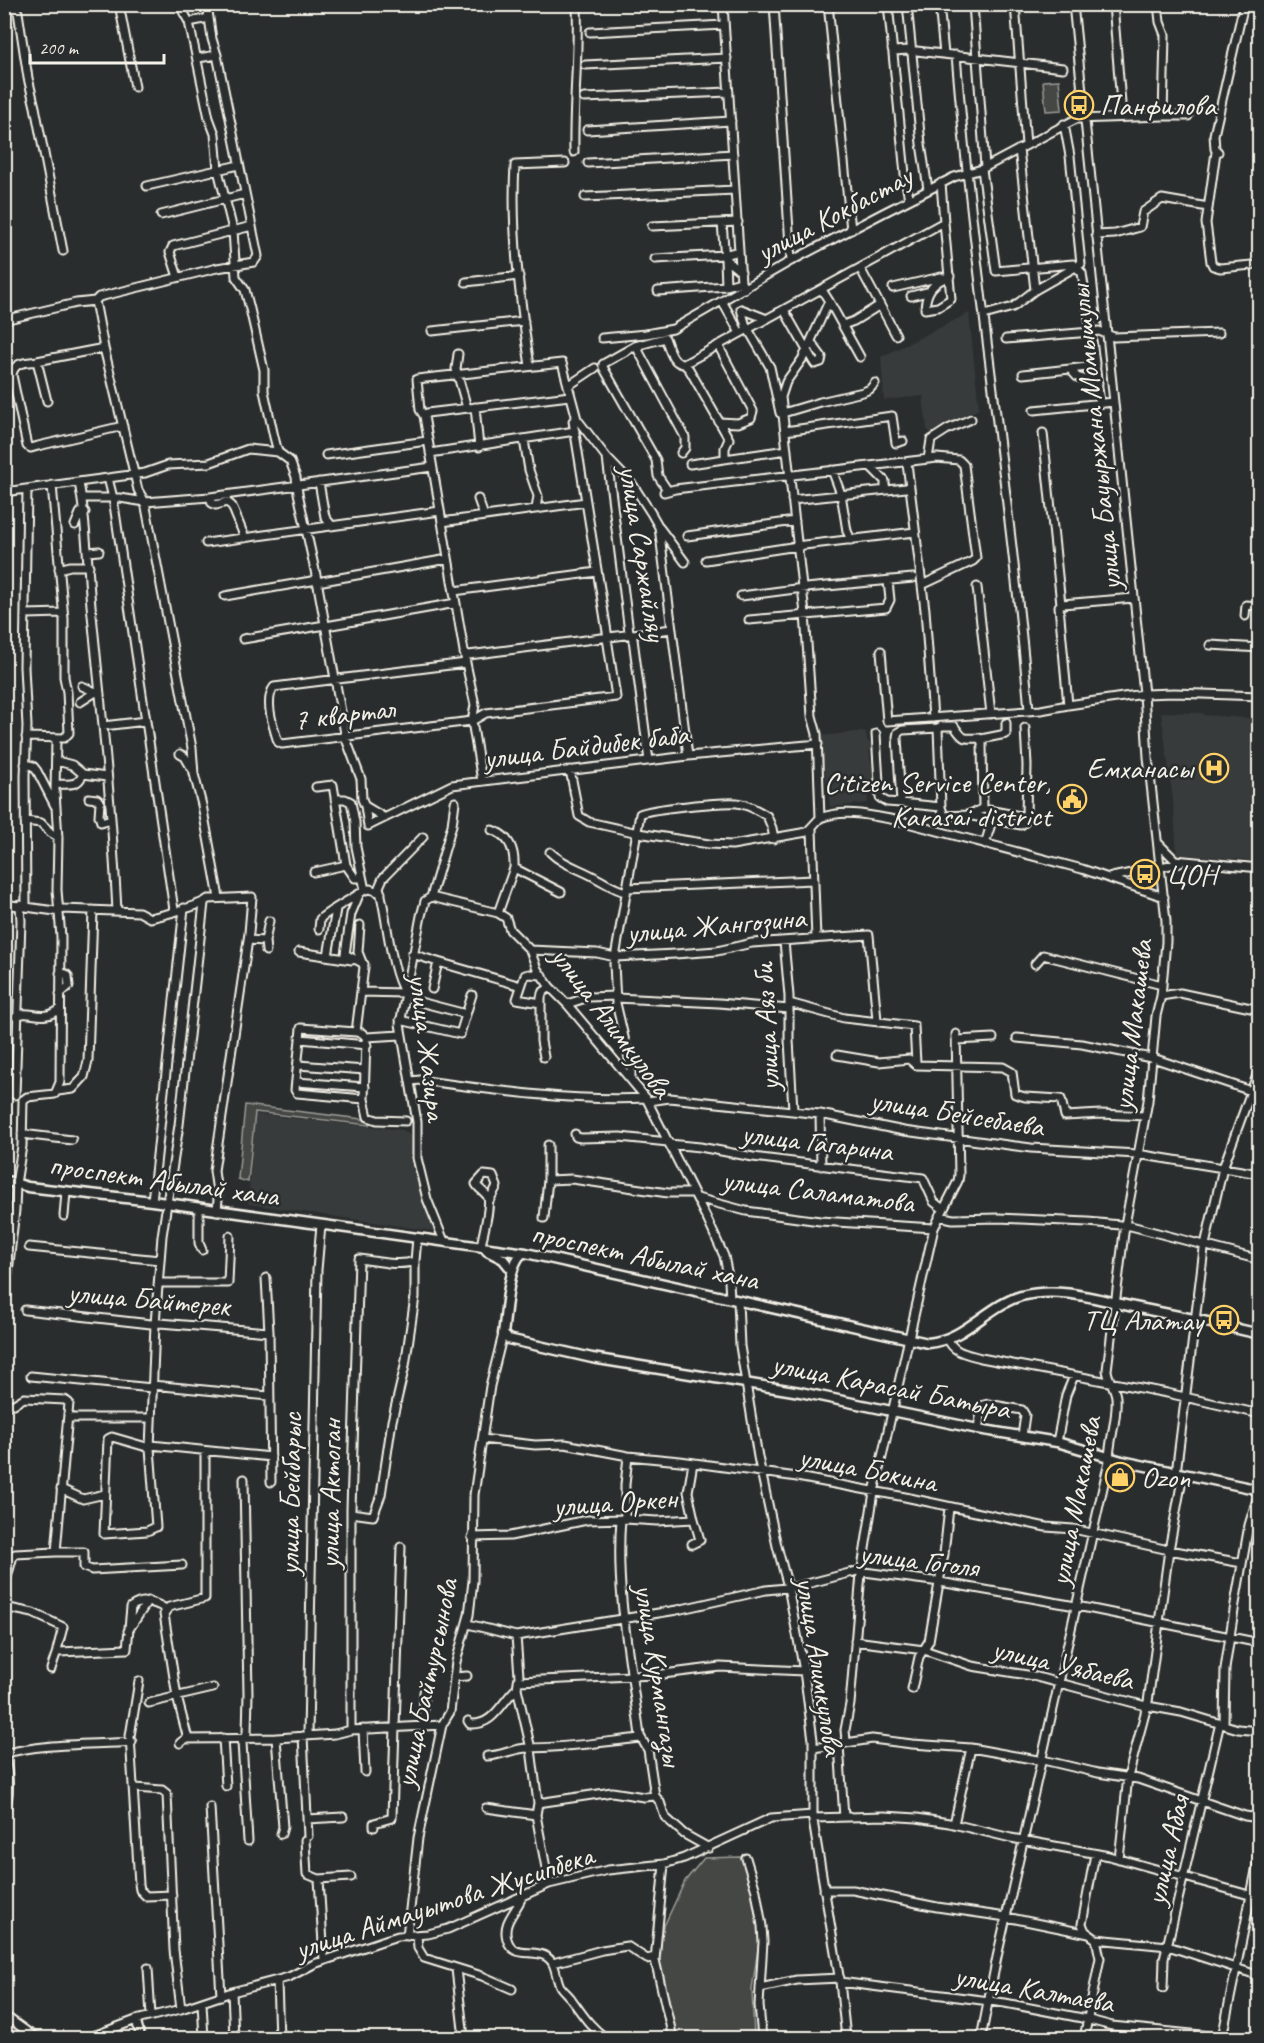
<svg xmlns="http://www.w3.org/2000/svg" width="1264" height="2043" font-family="Caveat,sans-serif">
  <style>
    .built { fill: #373a3a }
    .green { fill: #444645; stroke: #9c9c96; stroke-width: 1.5 }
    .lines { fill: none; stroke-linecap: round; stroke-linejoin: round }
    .minor-casing { stroke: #f4f1e8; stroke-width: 11 }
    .major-casing { stroke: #f4f1e8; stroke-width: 13 }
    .minor { stroke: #2a2d2e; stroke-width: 7 }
    .major { stroke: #2a2d2e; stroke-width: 8 }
    .labels { text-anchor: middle; stroke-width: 5; stroke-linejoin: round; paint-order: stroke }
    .poi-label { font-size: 30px; fill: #f4f1e8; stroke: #2a2d2e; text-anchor: start }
    .street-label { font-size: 30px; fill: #f4f1e8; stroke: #2a2d2e }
  </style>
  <rect width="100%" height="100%" fill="#2a2d2e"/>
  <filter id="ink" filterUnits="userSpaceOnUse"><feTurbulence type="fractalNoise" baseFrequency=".0167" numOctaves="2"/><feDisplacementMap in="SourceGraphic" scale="12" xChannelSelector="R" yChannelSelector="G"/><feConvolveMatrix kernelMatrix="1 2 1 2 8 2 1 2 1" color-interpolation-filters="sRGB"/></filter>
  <g filter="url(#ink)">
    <path class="built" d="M969 313 979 409 930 433 927 429 923 396 884 400 881 357Z
      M1161 712 1203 713 1204 715 1259 719V861L1177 854 1173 800Z
      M865 731 868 742H870L872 749 869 750 875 789 867 790 868 803 830 807 820 736Z
      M255 1114 403 1130 411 1136 421 1193 434 1231 248 1204Z"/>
    <path class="green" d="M1059 80 1062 110 1046 111 1043 81Z
      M245 1105 370 1120 369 1125 255 1112 248 1182 238 1179Z
      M740 1857 746 1865 757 1911 760 1935 752 1989 754 2038H675L657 1960 660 1942 664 1926 685 1881 704 1858Z"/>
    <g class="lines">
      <g class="minor-casing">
        <path id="minor" d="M6 4 18 12 28 78 35 107 63 251
          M119 4 135 87
          M179 4 189 22 209 118 215 134 218 170 233 230 236 277 245 290 250 309 264 370V391L274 437 278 452 290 461 296 477 298 493 316 575 346 739 361 779 362 799 365 806 368 826 452 785 688 756 818 744
          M207 4 212 39 217 55 258 256 254 262 217 268 99 297 95 301 104 348 134 473 138 490 145 502 192 748 194 774 202 805 219 898
          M723 4 741 282 744 289
          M774 4 791 261
          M828 4 851 230
          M888 4 906 184 909 199
          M907 4 921 144 928 189
          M939 4 944 54
          M973 4 985 167
          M1015 4 1026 145
          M1113 4 1122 116
          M1243 8 1246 6 1260 5
          M189 22 209 18
          M590 32 724 25
          M892 49 894 51 908 50 1063 68
          M956 55C974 274 1010 491 1029 710
          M198 58 217 55
          M585 65 727 58
          M584 98 729 92
          M1163 116H1188
          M587 130 731 121
          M1019 149 1035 290
          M574 152C573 103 579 54 577 4
          M1216 152 1206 223 1211 262 1213 266 1220 268 1252 265
          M1218 152 1215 149 1214 135 1244 4
          M588 163 733 154
          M4 164V167
          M982 169 996 271 1073 264 1082 273 1091 332 1006 339
          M147 186 239 165
          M585 197 735 190
          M161 215 245 194
          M944 222 951 299 938 307 925 309C926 291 933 282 950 276
          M722 223 725 259 741 272
          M652 226 738 222
          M1096 235 1115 234 1140 227 1143 212 1162 199 1208 207
          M655 259 724 255 739 251
          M725 259 726 286
          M860 268 880 305
          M178 277 170 252 173 246 252 226
          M466 282 519 276
          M893 288 941 277
          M658 291 726 286 741 282
          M911 296 927 292
          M722 301 740 333
          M829 301 860 357
          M741 309 767 319
          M741 309 747 330
          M784 310 813 361 815 364 821 362 822 357 811 342
          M984 315 1013 307 1035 290 1081 264 1070 156 1064 124
          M4 320 76 303 95 301
          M843 325 854 321 880 305 896 335
          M748 329 770 367 780 413
          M432 331 524 321
          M602 338 646 334 673 329 791 261 883 213 954 177 982 169 1076 119 1163 116 1165 35 1160 22 1158 4
          M718 345 753 411 751 418 738 423 719 422
          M639 346 638 350 685 437V448L681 453
          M458 354 456 369 467 408
          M37 361C26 363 14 361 12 375L27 446 31 448 38 446 123 426
          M684 364 689 369 729 439 725 448V458
          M530 366C520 300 511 231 515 165L565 163
          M1070 369 1096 366
          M1023 374 1070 369 1077 377 1098 383
          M568 386 595 368
          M47 401 37 361 104 348
          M1100 403 1091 332 1099 331 1114 337 1219 333
          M475 407 479 447
          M1034 410 1114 402
          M783 413 820 402 863 392 870 389 875 383
          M424 416 427 413 570 396
          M576 417 573 421 608 638
          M785 431 892 416 896 443 903 441
          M1043 433 1061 604
          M524 440 529 470 538 496 536 509
          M430 453 575 431
          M326 455 427 441
          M607 458 629 632 633 639 649 761
          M928 459 931 440 948 429 971 419
          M907 463 925 610 933 718
          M690 464 787 450
          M870 466 885 481V490
          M832 470 841 494 847 531 851 540
          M108 478 145 473 168 465 209 463 248 449 278 452
          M319 482 325 517 332 526
          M79 483C88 527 87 571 92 615 102 713 112 812 117 911
          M668 491 658 476 656 460 603 367V364L635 346 665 338C669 348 672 364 684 364L944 222 941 183
          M4 492 108 478 113 498 174 910
          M664 492 675 489 937 458 959 460 964 465 976 558 973 561 922 585
          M82 498H120L145 502 210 497
          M478 499 484 516
          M792 500 906 488
          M442 522 586 502
          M75 525 80 513 85 512
          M659 527 688 756
          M687 536 795 521
          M245 538 232 506 227 502 216 505 212 503 210 497 432 467
          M206 543 440 511
          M89 552 99 551
          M706 560 804 545 915 532
          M59 569 70 566H89
          M1258 573H1260
          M317 582 448 559
          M977 587 991 714
          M454 591 597 572
          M225 596 317 580
          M741 596 795 589 913 578
          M26 614 63 613
          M1245 616 1246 605 1260 606
          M749 620 886 608 890 600 888 581
          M326 626 456 603
          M607 638 616 697 486 713 472 721 282 744 278 742C273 726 264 700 274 687L466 663 424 416 420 410 417 379 562 363 577 419 607 458 633 485 651 513 659 527 685 562
          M243 639 325 625
          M1210 645 1260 648
          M881 651 887 721 1041 710 1068 705 1059 606 1062 604 1134 598
          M464 653 469 655 672 629
          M466 663 475 705 472 721 482 781
          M82 686 100 694
          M80 702 94 693
          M1068 705 1144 694 1174 693 1260 696
          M103 726 146 721
          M942 726H954C964 739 961 739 979 738L982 742 983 809 967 815 944 816 941 807 938 728Z
          M938 728 903 730 898 732 897 737 901 803 941 807
          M876 734 880 798 887 802 901 803
          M26 737 64 738 69 733 67 692 64 677V619L52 485
          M981 739 1006 734V723
          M180 754 185 757 192 769
          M57 761 72 765 83 774 107 777
          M25 764 33 766 37 771 55 806
          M570 770 579 816 589 822 638 833 709 844 732 845 807 832 820 818
          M56 784C68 784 78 787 83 774
          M316 787 333 785 346 865 355 878H362
          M89 798 97 799 100 802 99 816 101 822 111 819
          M335 799H345L351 802 355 822 356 847 365 890
          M365 806 385 818
          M983 809 1026 817 1027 765 1025 728
          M967 815 1021 825 1025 822 1026 817
          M820 818 817 734 812 716 805 614 781 397 786 382 803 358 829 301 822 290
          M820 818C846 808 873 816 900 821L1082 869 1164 897
          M25 821 41 823 51 833 58 837
          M812 829 816 939
          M492 830C510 836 515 851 514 868
          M1158 843 1175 860 1260 868
          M985 844 992 821
          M550 852C563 865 581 869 596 878 608 884 613 889 626 892
          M314 872 346 865
          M1112 877 1180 863
          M627 888 814 880
          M359 895 351 914 345 954 364 964
          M431 897 452 825 455 802
          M4 904 55 911 63 909 139 912 150 918C164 915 200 906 208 899L252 897 249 933 214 1171 218 1199 217 1211
          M26 906 25 776 27 726 24 667 27 489
          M498 913 514 868 561 892
          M360 925 358 952 364 967 356 1032 362 1033 366 1037 401 1035
          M319 929C319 928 320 920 320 919 323 914 358 895 365 890L370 889 381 893
          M248 940 265 941 269 921
          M265 941 266 951
          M784 941 789 996V1040L793 1110
          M530 950 597 953 615 957 675 954 717 951 752 943 869 935 877 1020
          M299 952 352 960
          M412 954 438 962 432 989
          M328 956 336 909
          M438 962 521 986
          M1035 964 1043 955 1162 985
          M361 992 405 993
          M405 993C390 971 387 915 379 887L383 878 423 837
          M60 994 69 986 68 976 66 974 60 973
          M1161 996 1180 993 1260 1010
          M616 998 719 1003 789 1009
          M416 1001 466 1014
          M541 1003 517 999 525 975 529 974 542 975
          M789 1003 844 1018 914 1026 916 1063
          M567 1004 589 997 616 996
          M16 1017C28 1007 41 1024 60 1009
          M400 1020 460 1034 472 995
          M1017 1038 1082 1044 1156 1059 1260 1094
          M300 1039 301 1028 356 1032
          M957 1040 993 1038
          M366 1041 364 1099 368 1117 377 1120 406 1121
          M837 1055 879 1062 909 1059 916 1065 1003 1067 1012 1072 1015 1094 1025 1097 1061 1099 1065 1116 1101 1114 1145 1116
          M544 1057 541 1041V998L542 993 550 987
          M298 1065 365 1070
          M631 1079V1067L616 1003 614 963 640 814C652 808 722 802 737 803 746 804 759 811 767 816L772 828 774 839
          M411 1081 420 1080C491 1090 575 1102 646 1098
          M296 1082 365 1087
          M58 1091 73 1089 84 1077 88 1061 93 910
          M15 1095 21 921 20 905
          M364 1099 297 1093 295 1090 300 1039 367 1045
          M23 1100 27 1097 55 1094 60 1082 61 937 57 890 58 838 55 792 56 739
          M648 1101 670 1098 820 1114 904 1131 1031 1148 1137 1154 1260 1174
          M820 1114 821 1166
          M22 1134 72 1140
          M575 1134 576 1137 581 1138 620 1137 668 1142
          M669 1144 700 1147 753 1157 923 1178 934 1202 943 1209
          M548 1180 572 1179 668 1193H693
          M697 1198 746 1211 820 1221 934 1228
          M152 1201 184 908
          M199 1209V1243L202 1250
          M64 1216 66 1192
          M939 1216 953 1219 999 1218 1088 1222 1131 1226 1260 1260
          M544 1218 548 1180V1145
          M444 1241 427 1199 417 1158V1122L400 1024 421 916 425 901 431 897 498 913 506 918 510 930 530 950 537 969 550 987 567 1004 646 1098 708 1221 724 1256 729 1281 730 1299
          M29 1247 160 1260
          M481 1247C482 1236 491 1208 488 1198 486 1192 479 1190 476 1184L484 1175 493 1176 497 1186 489 1201
          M266 1278 269 1332 271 1482
          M159 1283H228L230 1236
          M738 1301 740 1346 758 1457 777 1546 788 1587 804 1671 813 1740V1821L840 1982 846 2038
          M4 1308 15 1210 16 1184 22 1146 23 1100
          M25 1310 151 1324 160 1323 269 1332
          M948 1339C953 1353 968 1354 981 1358L1167 1393 1260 1414
          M31 1376 152 1388
          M152 1385 269 1396
          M4 1406 14 1404 24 1398 65 1400 69 1403 56 1552 15 1554 13 1556 4 1588
          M68 1418H151
          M978 1429 982 1407 984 1405 988 1404 1022 1410 1025 1415 1022 1436
          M482 1439 535 1445 565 1444 628 1456 680 1461 797 1477 905 1497 1046 1527 1073 1529 1169 1550 1242 1563
          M1057 1442 1066 1395 1074 1376
          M151 1445 271 1457
          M150 1448 112 1437 108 1439 104 1534 147 1531 156 1527 150 1448 155 1324 162 1236 179 1125 204 903
          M693 1463 688 1492 694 1519
          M1176 1473 1204 1249 1223 1168 1260 1067
          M244 1479 248 1694 247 1733 242 1742 248 1841
          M61 1489 83 1499 105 1494
          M351 1513 373 1516 381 1495 392 1421 405 1366 415 1297V1261
          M621 1519C615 1591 631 1664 640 1736L648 1750 655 1796 660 1802 665 1817 684 1834 709 1848
          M625 1519V1485L628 1456
          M472 1537 510 1536 587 1520 625 1519 657 1521 694 1519 700 1540 692 1544
          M56 1552H84V1567L92 1570 182 1565
          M4 1607 33 1613 63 1627 57 1650 59 1652 127 1649 131 1607C144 1598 154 1602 166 1609
          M468 1624 516 1636 529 1634 677 1610 766 1590 795 1587 857 1571 940 1582 1087 1608 1260 1643
          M128 1631 148 1601
          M516 1636 519 1676 517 1688 531 1749 538 1803 536 1815 549 1884
          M855 1641 924 1650 972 1666 1033 1676 1142 1705 1181 1712 1238 1729 1260 1731
          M51 1669 57 1651
          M454 1677 467 1676
          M139 1681 130 1736 139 1884 140 1890 146 1896 172 1895
          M518 1681 655 1675 720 1667 804 1671
          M912 1689 919 1657 929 1641 944 1554 949 1508
          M149 1703 213 1688
          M468 1721 470 1724C494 1726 502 1701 517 1688
          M1224 1724 1225 1669 1235 1604 1249 1525 1260 1489
          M423 1727 424 1692
          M363 1729 365 1772
          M351 1730V1509L359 1259C377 1261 398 1267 415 1261L417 1238
          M308 1735 317 1270 321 1225
          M303 1736 308 1836
          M223 1738 226 1786
          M276 1738 283 1827 281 1834
          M188 1739 177 1697 164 1614 169 1607 205 1598V1451
          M846 1741 845 1730 850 1704 861 1574 874 1492 934 1228 958 1181 959 1175 956 1034
          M180 1743 185 1739 277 1738 335 1734 351 1730 442 1725
          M839 1745 844 1817
          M813 1748 872 1739 912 1744 971 1748 1043 1761
          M4 1754C41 1743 93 1745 132 1742
          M4 1755C10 1778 10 1794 4 1816
          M487 1756C501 1756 514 1748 528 1748 566 1748 603 1742 641 1738
          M1043 1760 1098 1773 1138 1779 1245 1816 1260 1818
          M135 1788 162 1790 167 1794 174 1950 181 2009
          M538 1803 612 1792 644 1797 655 1796
          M210 1807 221 1996
          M486 1808 536 1815
          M813 1818 884 1816 917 1818 949 1823 1011 1838 1109 1856 1260 1898
          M307 1819 343 1817
          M954 1824 971 1748
          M374 1827V1823L392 1818 401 1547
          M305 1840 307 1874 319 1879 324 1960
          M746 1858 756 1891 762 1926 763 1942 759 2005 762 2038
          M1119 1859 1128 1777 1148 1702 1169 1550 1183 1474
          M664 1864 655 1960 673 2038
          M319 1879 351 1877
          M824 1890H853L937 1907 1006 1917 1089 1934
          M522 1897C516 1912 502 1922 507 1939 513 1960 533 1948 547 1957 557 1964 555 1976 560 1986 563 1991 569 1995 572 2000 583 2015 591 2028 606 2038
          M417 1935 418 1948 424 1958 482 1976 512 1989
          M407 1936 418 1838 442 1725 450 1712 456 1662 469 1615 473 1581 474 1495 490 1386 503 1334
          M1096 1939 1168 1946 1260 1976
          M553 1963 602 1950 627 1946 647 1959 655 1957
          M148 1968 151 2016
          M456 1969 464 2038
          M277 1981 279 2038
          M840 1982 1005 2003 1082 2018 1112 2026 1221 2037
          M760 1988 797 1980 840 1978
          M1163 1988 1164 1959 1220 1723
          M232 1992 234 2038
          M202 2003 204 2038
          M4 2015 36 2038
          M136 2020 141 2038
          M88 2038 136 2020 181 2009 232 1992 289 1977 314 1964 388 1939 398 1936 428 1934 448 1929 549 1884 608 1870 664 1864 684 1858 771 1818 813 1815
          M981 2038 997 1957 1109 1461C1109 1439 1118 1419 1116 1397 1115 1387 1108 1380 1107 1370L1125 1225 1148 1101 1156 1016 1161 996 1166 942V921L1148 757 1144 694 1073 4
          M1084 2038 1100 1958 1096 1939 1085 1931 1082 1924 1095 1854
          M1222 2038 1260 1851"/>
      </g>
      <g class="major-casing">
        <path id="major" d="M4 1180 28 1187 152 1201 526 1253 928 1343C965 1340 987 1306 1021 1296 1059 1286 1097 1299 1134 1307 1176 1315 1218 1324 1260 1334
          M487 1251 503 1259 512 1270
          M523 1253C508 1262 506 1315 503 1334L508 1339 592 1358 800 1392 978 1429 1057 1442 1122 1461 1260 1490"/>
      </g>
      <use href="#minor" class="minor"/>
      <use href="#major" class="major"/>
    </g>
  </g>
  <defs>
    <g id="bus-ring" transform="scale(1.5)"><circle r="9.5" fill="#2a2d2e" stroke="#ffd166" stroke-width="1.5"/><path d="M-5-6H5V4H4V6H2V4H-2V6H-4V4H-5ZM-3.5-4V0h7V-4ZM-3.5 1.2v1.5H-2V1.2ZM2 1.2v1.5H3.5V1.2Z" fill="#ffd166"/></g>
    <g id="hospital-ring" transform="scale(1.5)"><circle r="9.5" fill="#2a2d2e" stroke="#ffd166" stroke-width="1.5"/><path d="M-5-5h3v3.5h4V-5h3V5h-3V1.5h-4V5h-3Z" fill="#ffd166"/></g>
    <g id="civic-ring" transform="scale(1.5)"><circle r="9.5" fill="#2a2d2e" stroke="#ffd166" stroke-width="1.5"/><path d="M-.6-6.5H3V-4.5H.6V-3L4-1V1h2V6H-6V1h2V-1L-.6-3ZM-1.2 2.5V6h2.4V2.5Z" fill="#ffd166"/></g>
    <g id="shop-ring" transform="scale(1.5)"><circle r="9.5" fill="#2a2d2e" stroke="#ffd166" stroke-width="1.5"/><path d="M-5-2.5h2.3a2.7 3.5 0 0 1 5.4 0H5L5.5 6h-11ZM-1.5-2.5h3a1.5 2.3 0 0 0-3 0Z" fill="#ffd166"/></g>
  </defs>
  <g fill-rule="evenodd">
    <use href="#bus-ring" x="1079" y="105"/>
    <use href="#hospital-ring" x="1214" y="768"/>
    <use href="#civic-ring" x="1072" y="799"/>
    <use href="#bus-ring" x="1145" y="874"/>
    <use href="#bus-ring" x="1224" y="1320"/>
    <use href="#shop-ring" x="1120" y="1477"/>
  </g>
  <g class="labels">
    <g class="poi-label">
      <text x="1100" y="115">Панфилова</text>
      <text x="1193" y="778" text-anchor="end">Емханасы</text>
      <text x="1051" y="792" text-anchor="end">Citizen Service Center,<tspan x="1051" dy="34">Karasai district</tspan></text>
      <text x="1166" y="884">ЦОН</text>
      <text x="1203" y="1330" text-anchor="end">ТЦ Алатау</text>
      <text x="1141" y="1487">Ozon</text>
    </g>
    <g class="street-label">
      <text transform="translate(834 214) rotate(-28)" y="10">улица Кокбастау</text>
      <text transform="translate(1095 438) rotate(-96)" y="10">улица Бауыржана Момышулы</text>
      <text transform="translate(643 553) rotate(81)" y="10">улица Саржайляу</text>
      <text transform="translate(344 714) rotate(-7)" y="10">7 квартал</text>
      <text transform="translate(586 746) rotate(-7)" y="10">улица Байдибек баба</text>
      <text transform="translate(716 925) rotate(-5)" y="10">улица Жангозина</text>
      <text transform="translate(612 1022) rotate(53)" y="10">улица Алимкулова</text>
      <text transform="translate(1132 1025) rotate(-83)" y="10">улица Макашева</text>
      <text transform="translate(766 1027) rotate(-93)" y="10">улица Аяз би</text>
      <text transform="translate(428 1047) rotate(83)" y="10">улица Жазира</text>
      <text transform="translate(957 1113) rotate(9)" y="10">улица Бейсебаева</text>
      <text transform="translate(817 1142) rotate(7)" y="10">улица Гагарина</text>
      <text transform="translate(164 1180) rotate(8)" y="10">проспект Абылай хана</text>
      <text transform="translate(818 1191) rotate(7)" y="10">улица Саламатова</text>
      <text transform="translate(645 1256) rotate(12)" y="10">проспект Абылай хана</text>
      <text transform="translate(149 1299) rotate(5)" y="10">улица Байтерек</text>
      <text transform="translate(891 1386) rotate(11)" y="10">улица Карасай Батыра</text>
      <text transform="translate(868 1469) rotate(11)" y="10">улица Бокина</text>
      <text transform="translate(290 1494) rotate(-89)" y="10">улица Бейбарыс</text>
      <text transform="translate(330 1494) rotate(-89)" y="10">улица Актоган</text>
      <text transform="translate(1075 1501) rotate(-79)" y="10">улица Макашева</text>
      <text transform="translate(615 1502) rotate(-4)" y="10">улица Оркен</text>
      <text transform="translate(919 1560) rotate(7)" y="10">улица Гоголя</text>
      <text transform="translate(1063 1664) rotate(13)" y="10">улица Уябаева</text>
      <text transform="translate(820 1666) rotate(81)" y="10">улица Алимкулова</text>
      <text transform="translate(659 1675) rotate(81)" y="10">улица Курмангазы</text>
      <text transform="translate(426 1683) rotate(-78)" y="10">улица Байтурсынова</text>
      <text transform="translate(1167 1850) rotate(-77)" y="10">улица Абая</text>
      <text transform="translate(444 1902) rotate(-18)" y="10">улица Аймауытова Жусипбека</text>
      <text transform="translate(1034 1989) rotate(10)" y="10">улица Калтаева</text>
    </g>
  </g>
  <rect width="1264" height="2043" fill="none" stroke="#2a2d2e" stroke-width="24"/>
  <rect x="12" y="12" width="1240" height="2019" fill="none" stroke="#f4f1e8" stroke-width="2" filter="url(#ink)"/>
  <path d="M30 54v9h134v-9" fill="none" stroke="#f4f1e8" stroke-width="3"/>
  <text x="39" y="54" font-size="18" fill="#f4f1e8" stroke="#2a2d2e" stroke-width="4.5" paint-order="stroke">200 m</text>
</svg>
